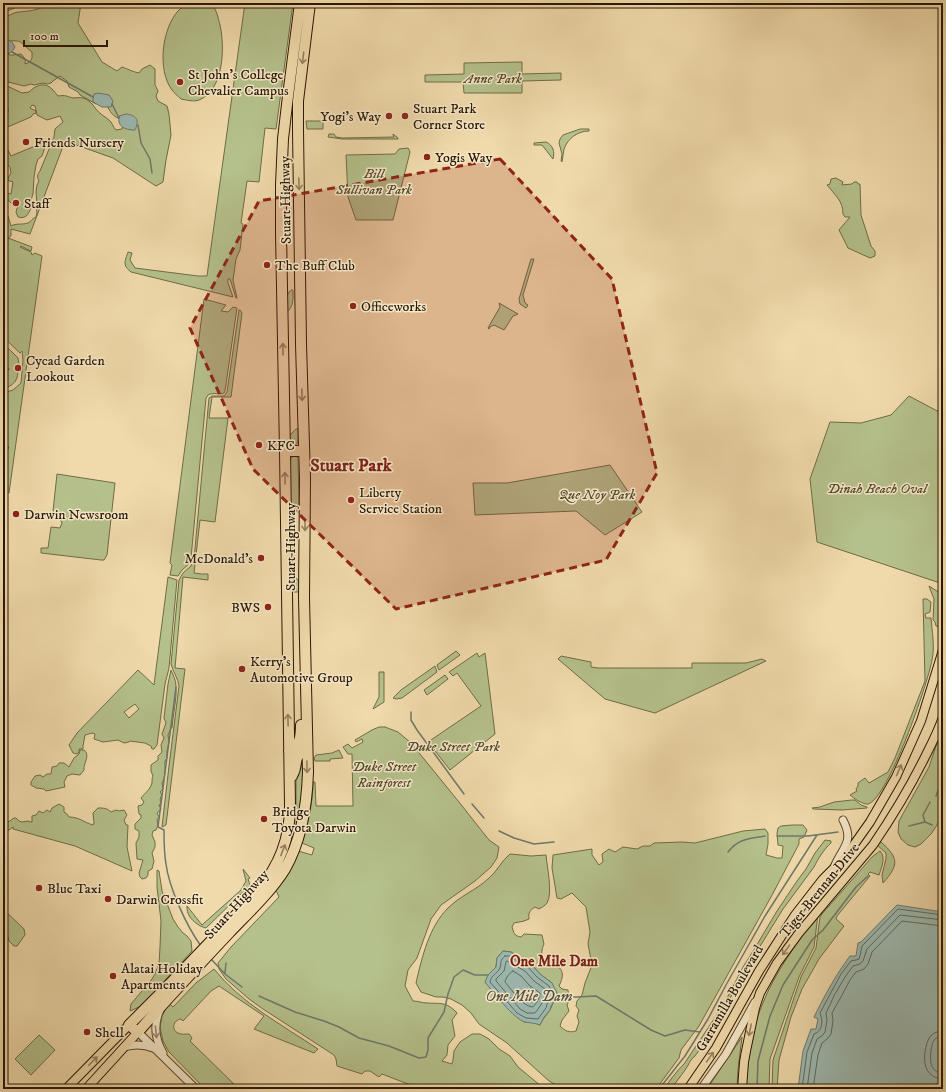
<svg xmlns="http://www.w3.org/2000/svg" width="946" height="1092" font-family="'IM FELL DW Pica',serif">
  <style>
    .green { fill: #b5c18c; stroke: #6f6c47; fill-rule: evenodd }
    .water { fill: #9cb9b1; stroke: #6e786b }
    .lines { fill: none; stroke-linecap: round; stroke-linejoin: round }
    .shore { stroke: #62685a; stroke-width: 1 }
    .stream { stroke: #6e786b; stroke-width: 1.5 }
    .minor-casing { stroke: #5b482c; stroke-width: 9 }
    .major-casing { stroke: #291702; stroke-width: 10 }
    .highway-casing { stroke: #291702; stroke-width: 12 }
    .minor { stroke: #f5e7c8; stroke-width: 7 }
    .major { stroke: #f0daab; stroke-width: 8 }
    .highway { stroke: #f0daab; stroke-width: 10 }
    .oneway { stroke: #96825f }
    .oneway2 { stroke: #99896f }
    .marked { fill: #8f2418; fill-opacity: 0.2; stroke: #8f2418; stroke-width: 3; stroke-dasharray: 8 5; stroke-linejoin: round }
    .poi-dot { fill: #8f2418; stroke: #f5e7c8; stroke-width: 1.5 }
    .labels { text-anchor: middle; stroke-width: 3; stroke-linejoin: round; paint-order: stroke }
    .poi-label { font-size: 14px; fill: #291702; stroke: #f5e7c8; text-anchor: start }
    .park-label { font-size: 14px; font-style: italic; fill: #534a2b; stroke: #f5e7c8 }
    .street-label { font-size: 14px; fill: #291702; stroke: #f5e7c8 }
    .neighbourhood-label { font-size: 15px; font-weight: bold; fill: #7a1f14; stroke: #f5e7c8 }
    .water-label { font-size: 15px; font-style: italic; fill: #51503f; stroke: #f5e7c8 }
    .district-label { font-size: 18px; font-weight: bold; fill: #7a1f14; stroke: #f5e7c8 }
  </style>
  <rect width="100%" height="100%" fill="#f0daab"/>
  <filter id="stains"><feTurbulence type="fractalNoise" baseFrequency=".005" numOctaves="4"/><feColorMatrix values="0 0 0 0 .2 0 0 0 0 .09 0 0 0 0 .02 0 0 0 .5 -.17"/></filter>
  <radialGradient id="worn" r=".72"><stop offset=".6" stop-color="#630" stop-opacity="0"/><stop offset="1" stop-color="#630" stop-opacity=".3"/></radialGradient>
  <path class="green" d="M3 3H42L38 5 19 6 3 13Z
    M47 3H81L78 23 102 62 117 71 122 67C128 69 133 72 139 73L142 69 150 65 155 69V85L158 91 156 96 158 101 167 106 169 114 171 135 166 160 163 182 156 186 113 158 65 141 30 234 11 229V236L8 238 32 247 31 251 21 246 20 247 31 252 32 255 35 253 42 256 9 493 3 491V479L4 478 7 463 3 462V454H7L6 452 9 447 3 446V393L13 390 21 383 23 360 22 351 20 353 3 337V210L8 216 11 226C16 223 22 225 28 223 31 222 32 218 36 217L37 212 36 207 37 203 36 192 37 185 39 181C37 177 37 175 40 171L54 137 55 129 63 122 60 116 47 120 37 115 35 106 32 105 30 108 36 111V113L33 114 31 117 3 129V112L7 114C10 110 7 106 5 102L3 103V84L22 93 29 92C35 86 44 81 52 89 54 91 56 94 58 96 67 95 65 96 73 98 77 98 80 97 83 98 93 101 94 109 101 114 103 116 107 118 109 120 112 122 113 127 116 130L122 129 123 123V119C111 119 108 106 102 97L96 104 80 95 78 92 69 87 67 81 60 76 53 81 51 83 47 84 43 83 34 85 31 84 24 86 8 82 7 80 3 82V44L9 50V55H13L21 54C24 57 26 59 25 64L30 62 32 58V52C19 42 24 40 6 41L3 38V19C8 16 12 13 18 12 27 11 38 11 46 5Z
    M188 3C194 3 208 1 212 5 217 10 218 18 220 25 225 47 224 90 199 100 194 102 186 100 181 99 178 96 174 93 172 90 157 70 162 29 178 11 181 8 185 5 188 3Z
    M245 3H293L276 129 265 128 259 182 247 181 241 223 243 224 240 250 236 259 233 280 237 298H236L230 279H228V283L233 297 131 272C122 265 125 261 128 252L132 253 130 260 135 268 198 276H207Z
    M522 62V74L561 73V80L522 81V93H464L463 82H425V75L464 74V63Z
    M306 121H323V129H307Z
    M580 129H589V131C578 131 568 138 564 149 563 153 563 158 562 162L561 161 562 154 559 143 560 139 563 135Z
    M329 134H334L336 137 342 138 394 137 393 135V134L398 138V139H342L328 137Z
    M546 142C553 145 555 152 553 159L542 145H534V143Z
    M3 143 6 150H8L11 156 35 146 46 144 42 156 38 159 36 165 34 177 33 194 30 203 31 208C28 215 26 219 18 217L16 212 19 201 14 200 13 205 8 200H3V186H7L6 193 11 194 13 182 7 180 11 173 10 167 8 165H3Z
    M408 148 410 152 393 220H356L348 197 346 155 395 154 399 149Z
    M836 178 843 182 842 185 852 184 854 182H857L858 184H860L861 215 871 246 875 251V256L870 258 848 248 839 230 850 217H845L843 214C843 201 835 195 827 185L830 184 831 179Z
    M531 259H534L523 295 525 303 528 305 526 308 520 304 519 299Z
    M291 290H293C293 298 294 305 288 311L287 310C287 302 285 295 291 290Z
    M204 299 226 305 221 311 228 312 233 307 237 308 225 391 224 393C219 395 213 392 208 395L206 398 191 558 189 564 182 570 178 576 170 575 172 565 170 563Z
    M499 303 518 314 513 316 504 330 494 325 490 327 489 329 488 328 500 307Z
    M239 310H240L242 313 231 397H212L209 418H228L215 522 200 520 194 573 202 574H208V580L183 577 175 668 185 669 166 825 162 827 169 766 179 686C178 678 173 672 171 664L179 580 183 573 191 566 194 559 209 398 212 396H224L227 392Z
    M3 343 18 358 19 364 16 365V370H18C18 381 14 385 3 389Z
    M909 396 943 414V584L817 542 810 479 830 422 861 423 891 415Z
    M296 429H298V440L297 444 293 445 290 442 289 436Z
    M294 455 297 456 298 459 299 502 298 506 291 515H290V460L292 457Z
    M610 465 642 512 605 535 576 511 475 515 473 483H507Z
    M57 474 115 483 107 555 104 560H101L41 553V548H48L51 527 60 528 62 523 59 517 53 511Z
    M292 573 300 583V590L298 592H294L291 588 290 574Z
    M168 577 177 580 169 668 165 684 157 745 154 749H152L151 746 145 743 130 741 129 742 124 743 118 740 103 742 94 739 95 734 92 733 85 735 83 746V749H79V752L77 754 73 753 69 745 77 733 138 670 154 685ZM135 704 139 709 129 718 124 712Z
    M929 586 943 595V623L942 627 936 626 935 622 933 620 934 599Z
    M923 599H927L931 602 930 612 925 614 926 618H931C932 631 935 647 932 660 928 683 888 799 868 804 864 805 853 798 850 795L857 791 856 789 858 786V783L865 778 869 783 888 772 895 758 925 681Z
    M456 651 460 655 439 670 437 665Z
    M477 653 479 657 485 653 495 734 450 770 428 742 481 706 457 673 453 676 449 672Z
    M561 656 591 662V667L598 668H692V663H746L762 659 766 661 655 713 605 699 558 659Z
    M435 666 437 672 402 698 396 699 393 698 401 690Z
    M171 670C173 675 176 680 176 686 177 698 173 715 172 728H171L168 735 169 742 167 751V758L165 761V772L164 779 162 783 163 789 160 792 162 794 160 800 161 802 159 806 161 808 160 811 158 812 157 813 159 817 157 820 158 825 156 830 153 831 152 835 155 842V847L152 853 154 861 152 869 148 871V875L146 878 142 879 140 877 139 873 143 860 137 859 136 843 139 837V831L135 829V824L141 818V815L139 814 138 806 142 805 144 802 141 798C145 793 150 790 152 783 152 780 152 778 153 776L151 771V765L158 760V756L162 752 161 745 164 738 162 734 166 723 164 718 168 684Z
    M379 672H384V702L373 709 379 697Z
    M445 675 448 679 427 695 424 690Z
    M379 727H385L398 732 411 743 459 802 489 840 499 847 497 858 491 867 475 881 441 905 431 919 417 958 408 970 405 986 413 1001C418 1001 422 1003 427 1003 440 1004 446 1001 457 1013L452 1020 455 1036 448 1045 447 1055 442 1061 452 1064 453 1060 454 1051 460 1042 472 1034H480L489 1039 499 1049 510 1056 518 1067 541 1086 549 1089H463L466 1085 462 1084 459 1089H421L382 1074 379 1077 370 1071H365L362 1074 337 1066 336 1059 334 1055 263 1009 249 999 226 979 219 969 218 963 231 947 279 897 276 890 298 851 312 855 314 848 302 843C308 822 313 803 313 782H315L316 806H353L352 754H348L343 747 348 744 352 748 363 742 362 739 356 742 355 740 372 730Z
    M943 734V810L937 825 931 834 921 844 915 847 908 845 901 839 898 832 899 821 929 767 939 737Z
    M80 750H84C91 756 83 763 84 770L80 775 72 774 67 776 64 782 65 787 46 791 44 789 36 788 31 785V782L35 776 40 775 43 777 47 774H51L52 767 57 766 59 763H64L69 767 74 758 79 754Z
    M339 750 343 758 330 759V761H315L314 758 316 755 332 753Z
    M299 761H302L303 763V796L297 833 279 870 281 861 292 830 296 810V775Z
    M852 800H855L861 805 867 807V808L842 810 813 809 812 808 820 807 834 802Z
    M59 804 64 807V812L67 814 69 817C79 817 83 822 93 825L94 823 93 813 98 808C104 808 107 808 111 812L116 810 119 811 124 810 127 815 124 820 126 825H128L127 847 132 871 75 846 13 829V827L9 830 3 831V823L10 821 14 818H16L19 821 22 822 28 821 31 822H32V816L36 815 39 811 43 813 47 810 50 812 52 808Z
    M792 825H803L807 830 804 837 799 839V844L771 897 699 1026 681 1050 679 1058 656 1089H574L558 1086 549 1081 507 1043 479 1024 471 1013 462 1005 451 999 443 997H436L421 992 416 983C422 957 429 927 448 908 460 896 476 890 488 879 497 872 501 861 510 854L531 856 546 855C547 867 553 893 547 903 545 906 542 907 539 909L535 907C530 910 528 913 529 919L524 921 514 923 512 927C514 933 514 936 521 937L524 934 542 935 544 944C541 950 541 957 545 963 560 965 567 970 559 986L562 989 568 990 569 1001 567 1005 569 1011 562 1020 560 1026C565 1031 569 1033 576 1031L579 1022 577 1016 579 1010 576 1006 577 1001 582 995 585 983 592 965 588 944 590 932 586 907 572 893 561 899 557 898 552 868 553 855 592 849V855L599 865 603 862 602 854 609 849 615 852 623 847 637 849 643 846H650L654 843 682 842 695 843 743 831 765 829 768 833V844L766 855 777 858H782L783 846 778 845 777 833 778 828 781 826ZM503 951 511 952 523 960 530 963 540 974 552 983 556 998C553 1002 552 1006 550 1010 547 1015 543 1018 540 1025L534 1022H524L488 975 496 967 497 958Z
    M825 840 831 841V843C824 849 818 859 814 867L783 909 746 969 741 979 712 1030 711 1034 695 1056C690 1059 689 1065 685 1070 681 1076 676 1082 671 1089H664C670 1080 676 1072 684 1064L724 1004 743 967 755 948 777 911 797 881 806 869 815 853Z
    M881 842C899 858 899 865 883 883L882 875 886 859V853L877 845Z
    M880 851C886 858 882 866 879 875L870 872 868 874 870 876 837 916 836 919 844 926 819 959 802 989 791 1017 779 1060 777 1089H772L773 1060 801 977 816 948 820 917 822 914 872 857Z
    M243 869 250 878 248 879 250 885 249 889 247 888 206 928C200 927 190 920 188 913 187 911 187 908 187 906L202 925 241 890 246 881Z
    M157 870 159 871 162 891 173 919 178 927 183 933 187 936 191 941 192 951 143 1004 139 1007 130 1011 131 1004 152 979 155 974 159 964 160 947 161 921 157 887Z
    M3 909 24 929 25 935 17 946H14L9 941 6 930 3 927Z
    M818 914 814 947 799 977 770 1059 769 1089H745C747 1061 751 1031 762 1005 775 972 797 943 818 914Z
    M214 969C241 1003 282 1025 318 1049L314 1053 254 1029 264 1016 219 986 211 991 183 1021 181 1019C173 1020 171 1030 178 1033 181 1035 186 1034 189 1034L192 1038 190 1041 239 1089H205L169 1052 163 1041 160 1027 162 1016 169 1003 173 1007 196 983Z
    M39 1035 55 1050 31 1075 15 1059Z
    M742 1037 738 1069 737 1089H707Z"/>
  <path class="water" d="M3 39H7L12 42 15 47C12 53 9 54 3 53Z
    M98 93 109 95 113 101 111 107H102L93 102V98L94 94Z
    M126 114C136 115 140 120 135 130 125 130 117 127 119 116Z
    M897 905 943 912V1034L939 1060 943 1066V1089H798L803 1051 811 1029H816L818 1019 814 1017C825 995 835 976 850 956H856L858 943 861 942 895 907Z
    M503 951 511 952 523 960 530 963 540 974 552 983 557 993 556 998 551 1006 550 1010 544 1017 540 1025C535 1023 530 1023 525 1022 514 1019 493 992 485 982L488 975 496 967 497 958Z"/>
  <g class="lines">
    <path class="shore" d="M505 956H510L520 963 528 967 537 977 549 986 553 993V997L547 1004 546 1008 538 1019 526 1018 517 1013 490 982C491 975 497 974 500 968 502 962 499 961 505 956Z
      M507 961 525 971 534 981 545 989 547 995C543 1001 540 1007 535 1013H527L520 1009 496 981V979L504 971 506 962Z
      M513 971 521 976 530 986 540 993C540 998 536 1004 533 1007 523 1007 511 989 505 982 505 979 510 972 513 971Z
      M943 1031C930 1031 927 1040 925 1052 923 1065 927 1078 943 1079
      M943 1037C939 1037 937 1037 934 1040 932 1043 932 1047 931 1050 930 1060 929 1072 943 1073
      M802 1089 807 1052 814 1034C823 1031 823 1021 820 1013L841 974 851 961 856 960 859 959 860 956 862 946 898 909 943 915
      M807 1089 812 1053 817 1039 822 1036 825 1032 827 1020 826 1013 835 994 845 977 853 966 860 964 863 961 867 949 900 915 943 920
      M813 1089 818 1055 822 1043 827 1039 831 1034 833 1021 832 1013 841 997 850 980 856 972 864 969 868 964 872 952 902 921 943 926"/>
    <path class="stream" d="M12 52 93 97
      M112 104 119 118
      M138 125 141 143 150 159 152 173
      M3 370 9 369
      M176 687 158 827 164 830C164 841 164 853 166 864 169 888 187 927 201 946
      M411 712V720L417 730 464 794
      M936 796 943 778
      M472 804 484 818
      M925 822 923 815 930 802
      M909 826 925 822 932 825
      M499 831 514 838 534 844 554 842
      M777 836H808L838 832
      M728 852C739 838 749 839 765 836
      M211 959 225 974 242 987
      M225 973 226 963
      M259 996 295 1012 324 1021 339 1027 359 1038 389 1046 419 1058 426 1057 428 1050V1038L444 1012 448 994 454 977 463 970 475 975H488
      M556 998 596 996 651 1030 665 1036 685 1030 700 1032
      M720 1088V1089
      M659 1089 685 1056 708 1019 726 985 765 916 817 835
      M757 1089 758 1061 770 1016 783 985 812 940 823 930 856 887 868 876"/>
    <g class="minor-casing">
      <path id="minor" d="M835 865C844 846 854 841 843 820
        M160 1010C153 1025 155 1039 163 1053
        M138 1032 196 1089
        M124 1047C135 1044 143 1044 153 1048
        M701 1089 726 1054 755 1002"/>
    </g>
    <g class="major-casing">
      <path id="major" d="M66 1089 129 1025
        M86 1089 138 1032
        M688 1089 716 1048 759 971 795 915 823 879 846 856 870 822 896 777 921 721 943 650
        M742 1089 744 1062 746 1051 755 1008 760 993 777 963 799 933 873 845C892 817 909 789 924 759 931 745 938 732 943 717"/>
    </g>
    <g class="highway-casing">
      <path id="highway" d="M300 3 288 96 283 139 281 185V233L285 451 290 806C290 840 279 865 258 892L167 987 129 1025 138 1032C167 999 198 966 229 933 248 913 270 893 285 869 302 839 307 806 308 772L304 598 305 478 301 344 298 130V101L310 3
        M285 451H304
        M289 751C300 747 301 736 301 725
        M292 776C300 762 290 759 307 748"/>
    </g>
    <use href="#minor" class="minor"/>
    <use href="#major" class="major"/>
    <use href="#highway" class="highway"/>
  </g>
  <defs><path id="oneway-shaft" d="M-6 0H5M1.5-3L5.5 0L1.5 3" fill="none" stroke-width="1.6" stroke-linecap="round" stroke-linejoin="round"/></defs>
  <g class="oneway">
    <use href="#oneway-shaft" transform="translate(303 58) rotate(97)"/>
    <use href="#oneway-shaft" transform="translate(299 184) rotate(89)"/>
    <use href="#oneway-shaft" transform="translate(283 349) rotate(-91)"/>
    <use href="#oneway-shaft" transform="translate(302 395) rotate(88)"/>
    <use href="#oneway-shaft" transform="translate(285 478) rotate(-91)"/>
    <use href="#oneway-shaft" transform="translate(305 525) rotate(90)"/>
    <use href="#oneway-shaft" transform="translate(288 720) rotate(-91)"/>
    <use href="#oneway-shaft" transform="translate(307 767) rotate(89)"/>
    <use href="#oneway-shaft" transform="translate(899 770) rotate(-66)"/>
    <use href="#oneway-shaft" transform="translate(283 850) rotate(-69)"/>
    <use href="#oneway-shaft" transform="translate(786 950) rotate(126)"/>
    <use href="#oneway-shaft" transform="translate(750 1030) rotate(102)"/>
    <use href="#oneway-shaft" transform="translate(710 1057) rotate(-55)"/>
    <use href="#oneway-shaft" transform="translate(93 1061) rotate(-45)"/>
  </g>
  <use class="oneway2" href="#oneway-shaft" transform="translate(156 1032) rotate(84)"/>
  <path class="marked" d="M500 159 612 279 657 473 606 560 396 609 253 469 190 328 259 201Z"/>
  <g class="poi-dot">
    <circle cx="180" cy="82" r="4"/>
    <circle cx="389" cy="116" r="4"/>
    <circle cx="405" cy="116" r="4"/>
    <circle cx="26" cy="142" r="4"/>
    <circle cx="427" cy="157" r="4"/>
    <circle cx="16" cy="203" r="4"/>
    <circle cx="267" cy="265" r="4"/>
    <circle cx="353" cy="306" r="4"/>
    <circle cx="18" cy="368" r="4"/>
    <circle cx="259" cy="445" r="4"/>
    <circle cx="351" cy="500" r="4"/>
    <circle cx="16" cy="514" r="4"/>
    <circle cx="261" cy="558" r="4"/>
    <circle cx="268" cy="607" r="4"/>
    <circle cx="242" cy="669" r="4"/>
    <circle cx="264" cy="819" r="4"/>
    <circle cx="39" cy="888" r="4"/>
    <circle cx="108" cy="899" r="4"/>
    <circle cx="113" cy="976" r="4"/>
    <circle cx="87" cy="1032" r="4"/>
  </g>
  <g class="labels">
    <g class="poi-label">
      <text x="188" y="79">St John's College<tspan x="188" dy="16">Chevalier Campus</tspan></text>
      <text x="413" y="113">Stuart Park<tspan x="413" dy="16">Corner Store</tspan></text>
      <text x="381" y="121" text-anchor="end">Yogi's Way</text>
      <text x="34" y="147">Friends Nursery</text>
      <text x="435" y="162">Yogis Way</text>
      <text x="24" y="208">Staff</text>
      <text x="275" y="270">The Buff Club</text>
      <text x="361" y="311">Officeworks</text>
      <text x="26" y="365">Cycad Garden<tspan x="26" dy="16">Lookout</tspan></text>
      <text x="267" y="450">KFC</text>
      <text x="359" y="497">Liberty<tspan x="359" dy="16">Service Station</tspan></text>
      <text x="24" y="519">Darwin Newsroom</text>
      <text x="253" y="563" text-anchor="end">McDonald's</text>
      <text x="260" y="612" text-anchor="end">BWS</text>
      <text x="250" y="666">Kerry's<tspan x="250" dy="16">Automotive Group</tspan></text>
      <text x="272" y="816">Bridge<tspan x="272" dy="16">Toyota Darwin</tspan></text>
      <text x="47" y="893">Blue Taxi</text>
      <text x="116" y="904">Darwin Crossfit</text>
      <text x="121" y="973">Alatai Holiday<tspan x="121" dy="16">Apartments</tspan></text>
      <text x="95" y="1037">Shell</text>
    </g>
    <g class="park-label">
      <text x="493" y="83">Anne Park</text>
      <text x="374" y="178">Bill<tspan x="374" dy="16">Sullivan Park</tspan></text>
      <text x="877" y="493">Dinah Beach Oval</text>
      <text x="597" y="499">Que Noy Park</text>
      <text x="453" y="751">Duke Street Park</text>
      <text x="384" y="771">Duke Street<tspan x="384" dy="16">Rainforest</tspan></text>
    </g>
    <g class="street-label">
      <text transform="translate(285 200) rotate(-91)" y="5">Stuart Highway</text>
      <text transform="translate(290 547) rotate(-90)" y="5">Stuart Highway</text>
      <text transform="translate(819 890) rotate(-51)" y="5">Tiger Brennan Drive</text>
      <text transform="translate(236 904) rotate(-48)" y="5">Stuart Highway</text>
      <text transform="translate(729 998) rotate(-60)" y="5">Garramilla Boulevard</text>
    </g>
    <g class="neighbourhood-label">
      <text x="554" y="966">One Mile Dam</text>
    </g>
    <g class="water-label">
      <text x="529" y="1001">One Mile Dam</text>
    </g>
    <g class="district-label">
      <text x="351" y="471">Stuart Park</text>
    </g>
  </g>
  <rect width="946" height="1092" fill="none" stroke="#f0daab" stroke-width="16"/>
  <rect x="4" y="4" width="938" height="1084" fill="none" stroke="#291702" stroke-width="2"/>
  <rect x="8" y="8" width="930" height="1076" fill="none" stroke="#291702"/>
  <path d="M24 40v6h83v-6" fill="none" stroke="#291702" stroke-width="2"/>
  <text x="30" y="40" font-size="12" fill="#291702" stroke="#f5e7c8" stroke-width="3" paint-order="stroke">100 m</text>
  <rect width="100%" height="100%" filter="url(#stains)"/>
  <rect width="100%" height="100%" fill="url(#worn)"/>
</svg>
